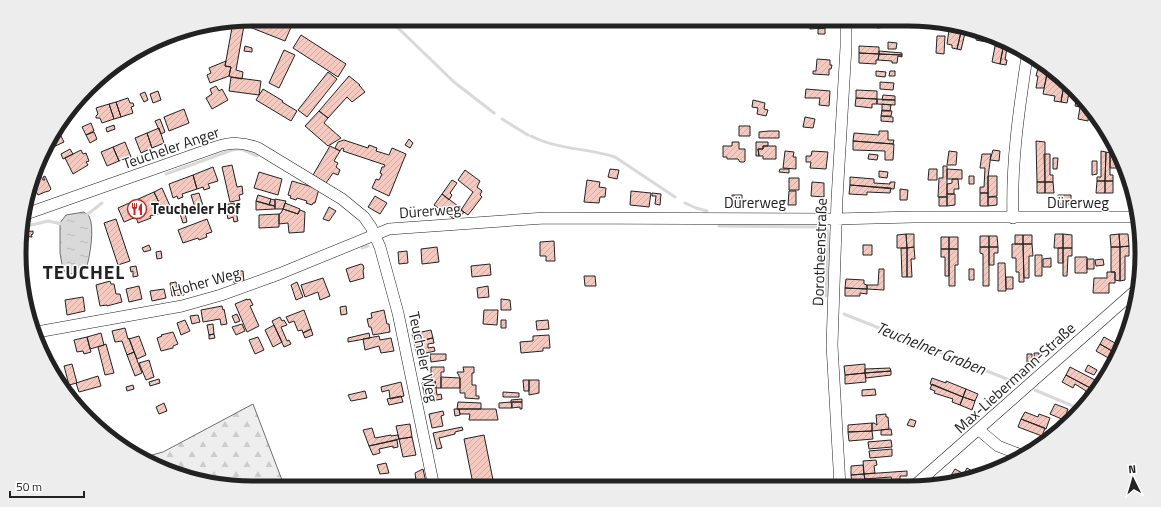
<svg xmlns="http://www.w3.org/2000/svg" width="1161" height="507" font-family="'Titillium Web',sans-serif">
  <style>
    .forest { fill: url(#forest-firs); stroke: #6f6f6f }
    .water { fill: url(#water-ripples); stroke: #6f6f6f }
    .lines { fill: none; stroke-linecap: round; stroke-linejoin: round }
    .stream { stroke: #d9d9d9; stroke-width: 3 }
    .building { fill: url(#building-hatch); stroke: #222 }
    .minor-casing { stroke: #222; stroke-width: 12 }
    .minor { stroke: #fff; stroke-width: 11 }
    .labels { text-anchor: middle; stroke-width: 3; stroke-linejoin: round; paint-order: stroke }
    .street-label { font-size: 15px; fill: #222; stroke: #fff }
    .poi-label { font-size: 15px; font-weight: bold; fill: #222; stroke: #fff; text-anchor: start }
    .water-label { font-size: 16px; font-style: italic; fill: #222; stroke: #fff }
    .district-label { font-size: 19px; font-weight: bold; letter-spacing: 1px; fill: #222; stroke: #fff }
    .rim { fill: none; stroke: #222; stroke-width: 5 }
  </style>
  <defs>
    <pattern id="forest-firs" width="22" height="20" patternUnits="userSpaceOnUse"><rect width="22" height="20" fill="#eee"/><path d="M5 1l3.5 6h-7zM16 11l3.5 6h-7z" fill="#ccc"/></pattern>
    <pattern id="water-ripples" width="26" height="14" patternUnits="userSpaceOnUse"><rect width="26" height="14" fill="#d9d9d9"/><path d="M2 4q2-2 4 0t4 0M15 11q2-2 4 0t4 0" fill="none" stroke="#bababa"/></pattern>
    <pattern id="building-hatch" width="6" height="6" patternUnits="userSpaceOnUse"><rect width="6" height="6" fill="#f3c9c0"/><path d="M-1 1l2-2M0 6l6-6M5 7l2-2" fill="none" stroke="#d0aca5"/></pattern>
  </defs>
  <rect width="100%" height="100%" fill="#fff"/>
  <path class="forest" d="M253 404 285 488H254L178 475 145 457 163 452Z"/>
  <path class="water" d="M84 212C85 213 87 214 89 216 95 227 90 257 86 269 78 274 71 276 63 270L60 253V223L66 215Z"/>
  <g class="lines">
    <path class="stream" d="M395 25 454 82 494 113
      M502 119 528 135
      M531 136C558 150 588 148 615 157L675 197
      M166 174 232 150 241 149 257 156
      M685 203 696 208 707 211
      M84 217 102 203
      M719 226 822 227 827 228 828 233 826 296
      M23 227 48 221 62 224
      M362 248 368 246
      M844 314 1017 383
      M1035 390 1080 409"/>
  </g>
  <path class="building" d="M254 19 255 20 252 28 244 25 245 20Z
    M256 19H277L292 25 285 41 252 28Z
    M277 19H294L292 25Z
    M764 19V26H751V20Z
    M809 19H824L825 28 810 29Z
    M245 20 236 70 243 72 242 79 231 77 229 76 231 67 225 66 233 22Z
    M887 21V27L877 28V22Z
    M952 26 962 28 957 49 952 48V45L947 44 949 30 951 31Z
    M825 28V34H818V29Z
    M962 28 973 30 972 34 965 33 961 50 957 49Z
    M978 31 983 32 981 41 976 40Z
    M983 32 989 35 987 42 981 41Z
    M301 35 346 64 338 77 293 48Z
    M937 36H945L944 54 936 53Z
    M888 42 897 43 896 49H888Z
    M245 46 252 48V52L244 51Z
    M859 46 879 47V54L859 53Z
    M995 46 1003 48 1000 64 992 62Z
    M1003 48H1007L1005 60H1007L1006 65 1000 64Z
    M284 50 295 55 279 88 269 83Z
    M879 51 902 53V55L879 54Z
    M859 53 879 54 878 60H876V64L859 63Z
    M879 54 902 55V57L898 56 897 63H892V61L878 60Z
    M817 59 830 60V65H832L831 69H829V75L813 74V71H816Z
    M226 61 225 66 231 67 229 76 210 83 207 75 211 73 209 68Z
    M1039 64 1048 69 1044 88H1036L1038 76H1036Z
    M1048 69 1056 74 1054 82 1064 84 1061 102 1054 101 1055 96 1043 94Z
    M876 71 886 72 885 77 876 76Z
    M890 71H895V76H889Z
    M328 72 337 79 307 117 298 110Z
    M349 76 360 85H359L365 92 352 102 347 97 328 118 319 111Z
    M231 77 261 81 259 95 229 91Z
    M880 82 894 83 893 90 880 89Z
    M1064 84 1068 85 1070 88 1067 103 1061 102Z
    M216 86 219 91 222 89 228 100 212 109 206 98 212 94 210 89Z
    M263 89 283 101 282 102 297 111 291 121 256 100Z
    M806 89 830 91 829 106 819 105 820 98H805Z
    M856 90 877 91V99L856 98Z
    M158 91 161 100 153 103 150 94Z
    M145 92 148 100 144 102 140 94Z
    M883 95 895 96V100H882Z
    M1077 97 1081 102 1080 107 1075 106Z
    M128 98 130 103H133L134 106 131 107 133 113 121 117 116 102Z
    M856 98 877 99V104H872V108L855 106Z
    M877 99 895 100V105L877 104Z
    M753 100 765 103 764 109 768 110 766 116 757 114 758 108 752 107Z
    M116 102 121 117 114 119 109 104Z
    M1081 102 1085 109 1089 113 1088 121 1078 119Z
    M109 104 114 119 102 123 100 118H96V116L98 114 96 108Z
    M882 104 891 105 890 111H882Z
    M184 109 189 123 169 131 164 117Z
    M882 110 892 111 891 116H881Z
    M319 111 328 118 324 123 341 138 328 146 305 126Z
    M881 116 893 117V122L881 121Z
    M805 117 815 119 813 128 803 127Z
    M160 119 165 132 161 134 155 121Z
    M91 123 94 131 86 135 82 127Z
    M114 125 115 129 107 132 106 128Z
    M739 126H750V136H739Z
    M57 128 64 142 49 149 47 146 50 136Z
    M159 128 164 143 152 148 147 133Z
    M769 131H779V138H759V132Z
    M879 131H888V140H894L893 144 853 141 854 133 879 135Z
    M94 132 97 139 90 143 86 135Z
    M147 133 152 148 141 153 135 138Z
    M409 139 413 143 410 148 405 145Z
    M344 140 368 148 369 145 377 148 376 151 389 155 392 148 406 154 389 196 372 188 376 179 379 180 382 174 380 173 382 167H384L385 165 343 151 344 149 342 148 340 151 335 148 338 142Z
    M853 141 894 144 893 160H885V151L853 150Z
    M1036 141 1045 142V182H1037Z
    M125 142 131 157 119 161 113 147Z
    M732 142H739V149H745V161L744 162H740L738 159H727V157H723V146H732Z
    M756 142H768V146H763V149H758L759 156H756Z
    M330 146 340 151 334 161 338 163 336 167 340 170 338 175 333 173 326 183 313 175Z
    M763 146H776V159H763V156H759L758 149H763Z
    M113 147 119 161 107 166 101 152Z
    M70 149 73 154 63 159 61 154Z
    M81 150 83 154 86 153 89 161 86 162 88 165 73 174 65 158Z
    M993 150 1000 151 999 161 990 160Z
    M785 151 794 152 793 157H796V169L783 168Z
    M812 151 828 152 826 169 810 168 811 162H806V156H811Z
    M949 151 957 152 956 165H947Z
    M1101 151 1106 152 1105 181H1097V177H1101Z
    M1106 152 1110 153V175H1113V181H1105Z
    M1110 153 1118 154 1117 168H1110Z
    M869 154 878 155 877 160 868 159Z
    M982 154H991L988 177V193H980V187H984L985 168H980Z
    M1044 154H1050V175H1053V182H1045Z
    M1053 158H1058L1057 169H1053Z
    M1092 161H1097V174L1092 175Z
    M232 165 237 187 242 186 243 194 239 195 240 200 230 202 222 167Z
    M943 166H947V197H938L939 178H943Z
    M213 167 218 181 208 184 210 188 204 190 203 187 197 189 193 175Z
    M610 169 619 170 617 179 608 177Z
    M780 169H789V173L779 172Z
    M929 169H937V180H928Z
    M947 169 962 170V179H947Z
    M465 170 480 181 477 187 482 191 480 195 482 197 468 215 461 210 473 192 458 180Z
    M879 171 888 172 887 178 879 177Z
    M259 172 282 179 278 195 254 188Z
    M193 175 197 189 182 194 183 197 178 199 177 196 173 198 169 184Z
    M41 176 43 180H45L43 177 45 176 51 189 49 191 45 192 38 195 33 186 39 183 36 178Z
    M969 176H974V184H969Z
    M988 176H997V196L988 197Z
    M850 177 874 179V183L890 184V182H895L894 189 850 185Z
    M789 178H799V190H789Z
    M952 179H958L959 189H954V194H947V184L952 183Z
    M452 180 457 183 450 193 452 195 449 200 442 194Z
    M587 180 600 182 599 187 606 188 605 197H600L599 203 584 202Z
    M292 181 319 189 315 203H313L312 205 306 203 307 201 297 198 296 200 290 198 291 196 288 195Z
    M1097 181H1105V193H1096Z
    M1105 181H1113V193H1105Z
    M812 182 824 183V197L811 196Z
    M1037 182H1045V193H1037Z
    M1045 182H1053L1054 193H1045Z
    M850 185 891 188 890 193 867 192V195L849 194Z
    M162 188 170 206 162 209 154 192Z
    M900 189 908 190 907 200H900Z
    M631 191 651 193 649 207 630 205Z
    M789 191H796V205H788Z
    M154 192 161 207 160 208 162 213 150 216 151 218 138 223 136 217 124 222 118 208Z
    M199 193 205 212 197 214 191 195Z
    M652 193 661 194 660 205 655 204 656 196H652Z
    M980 193H988V206H980Z
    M442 194 462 209 454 219 434 205Z
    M947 194H955V205L947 206Z
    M258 195 271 199 269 205 256 201Z
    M732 195H742V207H732Z
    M1058 195H1071V204H1059Z
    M375 196 387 203 380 214 368 207Z
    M939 197H947V206H939Z
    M988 197H997V205L988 206Z
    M271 199 275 200V206L269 205Z
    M275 199 286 201 283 209H275Z
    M256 201 275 206V209L256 210Z
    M234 203 238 221 234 222 233 217 228 219 225 205Z
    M285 203 300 209 298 214 283 209Z
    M329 207 336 211 329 221 323 219Z
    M184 209 187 222 183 223 179 211Z
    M283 209 298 214 300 210 305 212 304 232 289 233 288 223 279 224V214L281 213Z
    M461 210 464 212 459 218 457 216Z
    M279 214V227L259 228V215Z
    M116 219 130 261 118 265 104 223Z
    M207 219 212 232 206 234 207 237 199 240 198 238 183 243 178 230Z
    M33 231V234L31 235 32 237 23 236V232Z
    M906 234H914V247L907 248Z
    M906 234 907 248H897V235Z
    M1055 234H1063V248H1054Z
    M1063 234 1072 235V248H1063Z
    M1119 234H1128L1129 246 1120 247Z
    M1119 234 1120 247H1111L1110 235Z
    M1015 235H1023V244H1015Z
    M1023 235H1032V244H1023Z
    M980 236H989V247H980Z
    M989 236H997L998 247H989Z
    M941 237H949V249H941Z
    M949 237H958V249H949Z
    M554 241 555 261H546V256H540V242Z
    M1012 244H1023L1024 282H1019V272H1016V258H1012Z
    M1023 244H1032L1033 256H1029V278H1024Z
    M149 245 151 250 144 252 142 248Z
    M863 245H872V255H863Z
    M1136 245H1141L1139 261H1137Z
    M1129 246V256H1125V280L1120 281V247Z
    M437 247 439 262 422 264 421 249Z
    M914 247 915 259H911L912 277H907V248Z
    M980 247H989V286H983V254L980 253Z
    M989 247H998V253H994V265H989Z
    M1111 247H1120V281L1115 280V272H1111Z
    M901 248H907V277H902Z
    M1058 248H1063V263H1058Z
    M1063 248H1072V256H1068L1067 276H1063Z
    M941 249H949V276H945V257H941Z
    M949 249H958V265H955V286H949Z
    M161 251 162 258 157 259 156 252Z
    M407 251 408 263 399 264 398 252Z
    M1035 255H1042V276H1035Z
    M1075 257H1087V273H1075Z
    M1051 258V267H1043V259Z
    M1087 259H1094V269H1087Z
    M1103 259 1104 265 1096 266 1095 260Z
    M998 263H1005L1006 291H998Z
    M361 264 363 265 364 268 363 271 364 278 350 282 346 269Z
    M490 264 491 275 472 277 471 266Z
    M136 266 138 276 133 277V271L131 272 130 267Z
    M879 269H884V290L867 289V285H878Z
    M969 269H974V280H969Z
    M234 271H243L244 282 234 283Z
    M1107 272H1115V283H1109V293H1093L1094 278H1107Z
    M584 276H595L596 286H585Z
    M1006 277H1013V289H1006Z
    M323 278 330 296 320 300 318 292 305 297 301 285Z
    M846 279 864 280V284L867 285V289L845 288Z
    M110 281 111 284H114L116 294H120L122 302 107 306V305L100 306 96 285Z
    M176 282 177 287 183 286 184 295 172 296 170 283Z
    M297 282 303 297 296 300 291 285Z
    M139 286 142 299 129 302 126 289Z
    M488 286 489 297 478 298 477 288Z
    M845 288 867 289V294L860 293V296H845Z
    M164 289 166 298 152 301 150 291Z
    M83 297 85 311 67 315 65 300Z
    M247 299V300L250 299 253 305 250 306 259 326 247 332 235 304Z
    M501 299 510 300 511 310H501Z
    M222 306 223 310 224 309 227 324 221 325 220 319 203 322 201 310Z
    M346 306 347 314 341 315 340 307Z
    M304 310 311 329 303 333 302 330 298 331 294 321 289 323 286 317Z
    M384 310 387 324H389L390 332 373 335 371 327H369L367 319 372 318 371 313Z
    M484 310H498L497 325 483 324Z
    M237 314 240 321 235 323 232 316Z
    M198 315 200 322 192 324 190 316Z
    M280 317 282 321 284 320 287 325 281 327 287 341 289 340 291 344 284 347 272 321Z
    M185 320 190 331 181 335 177 323Z
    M501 320H506V328H501Z
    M548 320 549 329 537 330 536 321Z
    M213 324 214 334 209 335 207 325Z
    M242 324 245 331 236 335 232 327Z
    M274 325 282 342 273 347 265 330Z
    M125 328 128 339 129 338 134 352 127 355 122 341 115 342 112 331Z
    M311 329 313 335 305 338 303 333Z
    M431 330 433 338 414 342 412 334Z
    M173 332 178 344 173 346V348L161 351 157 338 162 336 161 335Z
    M101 333 104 345 90 349 87 337Z
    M369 333 370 338 348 342V338Z
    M214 334 215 338 209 339V335Z
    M549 335 550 348H543V351L521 353 520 342 533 341V336Z
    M139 336 146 355 137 359 129 339Z
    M379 336 380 340 391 338 394 351 381 353 379 346 365 350 363 339Z
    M87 337 91 352 84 354 83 351 77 352 74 340Z
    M258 337 264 350 255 354 249 340Z
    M1104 337 1115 343 1118 337 1124 341 1117 354 1100 344Z
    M433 338 434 343 428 344V348L434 347 435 351 417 355 414 342Z
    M106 344 114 373 105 375 98 347Z
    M1100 344 1117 354 1112 364 1110 363 1112 360 1096 351Z
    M134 352 142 373 135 376 127 355Z
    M1034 353H1039V361H1035Z
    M430 354H446V360L431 362Z
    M1027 354H1032V361L1027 362Z
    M149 360 154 377 146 380 139 363Z
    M72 364 77 383 69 385 64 366Z
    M865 364V373L845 375 844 366Z
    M1088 365 1097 370 1094 375 1085 371Z
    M431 367H444V372H441V388H436L435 381 431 382Z
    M463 367H474V373H472V385H476V396H479V399L465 398V393H460V378L457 372H464Z
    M1070 367 1095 380 1093 384 1099 388 1096 391 1066 375Z
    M890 368 891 371 865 373V369Z
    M891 371V375L866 378 865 373Z
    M865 373 866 382 845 384V375Z
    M1066 375 1096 391 1090 399 1084 395 1086 391 1075 384 1073 388 1062 382Z
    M98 376 101 386 79 392 76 383Z
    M441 377 460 378V388H441Z
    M932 378 946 383V381L966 389 963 397 930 384Z
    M159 379 160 383 150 386 149 382Z
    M523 380H529V391H524Z
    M529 380H539V393L529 395Z
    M435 381 437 395 441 394 442 399 426 402 422 383Z
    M401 382 404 396 390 399 389 390 382 392 381 387Z
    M932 384 963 397 960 405 952 402 953 399 934 393 935 391 930 389Z
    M133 385 134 389 127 391 126 387Z
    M875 389 876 395 862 396V390Z
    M966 389 978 394 975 401 963 397Z
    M365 391 367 398 351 401 348 395Z
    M503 392 519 393V397H503Z
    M401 396 403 402 389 405 387 399Z
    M963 397 975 401 972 410 960 405Z
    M522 399V402H511V400Z
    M458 402 481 403V409H457Z
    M511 402 512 408H499V403Z
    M512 402H522V409H520V407L512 408Z
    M164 403 167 411 159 414 156 407Z
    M1055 404 1068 409 1064 420 1050 414Z
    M454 409H459L460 415 455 416Z
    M459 409H496L498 420H469L470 414H460Z
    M443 411 444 415 441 416 443 426 432 428 429 414Z
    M1025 412 1038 417 1039 414 1050 418 1046 429 1021 419Z
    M886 414V417H888L889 429 872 431V423H874L877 425 876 415Z
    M910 419 916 421 914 427 907 425Z
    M1021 419 1045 428 1042 436 1018 427Z
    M872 423V431L848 432V425Z
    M410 424 412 437 399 439 396 426Z
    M462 427 463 430 455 432V434L439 438 442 448 437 449 433 433Z
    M372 428 375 438 391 435V436L398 435 399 439 369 446 363 430Z
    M891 429 892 435H881V430Z
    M872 431 873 439 849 441 848 432Z
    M484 435 493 480 473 484 464 439Z
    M412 437 416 455 403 457 399 439Z
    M397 440 398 447 393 448V446L379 449 380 453 373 455 369 446Z
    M891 440 892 447 869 449 868 442Z
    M892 449V456L870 458 869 451Z
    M876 460 877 465 874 466 875 473 864 474 863 461Z
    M386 463 389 473 380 474 377 465Z
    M863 465 864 474 851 475V466Z
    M967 468 979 475 958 481 950 477 955 469 964 474Z
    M423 469 427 487 417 488 415 473Z
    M907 471V476H900V479L892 480 891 477 865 479 864 474Z
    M864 474 865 482 852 484 851 475Z
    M950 477 958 481 947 484Z"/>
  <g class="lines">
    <g class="minor-casing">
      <path id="minor" d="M23 215 216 147C231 142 243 142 258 148L342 199 364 217 371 227 380 247 398 313 434 487
        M1013 218C1011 164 1019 109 1027 57
        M37 332 182 306 221 295 279 274 389 229 545 218 836 219 913 217H1136
        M979 430 998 446 1021 455
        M840 486 832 345 837 199 846 47V19
        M914 486 1135 291"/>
    </g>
    <use href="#minor" class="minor"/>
  </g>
  <defs>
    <g id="restaurant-ring" transform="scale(1)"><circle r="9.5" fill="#fff" stroke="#c62828" stroke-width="1.5"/><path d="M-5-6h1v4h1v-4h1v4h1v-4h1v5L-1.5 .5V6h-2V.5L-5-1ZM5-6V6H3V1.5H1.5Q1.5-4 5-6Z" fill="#c62828"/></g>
  </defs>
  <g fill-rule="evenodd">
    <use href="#restaurant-ring" x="137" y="209"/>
  </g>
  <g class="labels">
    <g class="street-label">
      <text transform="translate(171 148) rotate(-19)" y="5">Teucheler Anger</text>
      <text x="755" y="208">Dürerweg</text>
      <text x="1078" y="208">Dürerweg</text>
      <text transform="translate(430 211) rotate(-4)" y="5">Dürerweg</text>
      <text transform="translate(820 252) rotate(-88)" y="5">Dorotheenstraße</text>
      <text transform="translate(206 282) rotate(-16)" y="5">Hoher Weg</text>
      <text transform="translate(423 357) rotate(78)" y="5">Teucheler Weg</text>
      <text transform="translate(1015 378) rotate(-42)" y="5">Max-Liebermann-Straße</text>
    </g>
    <g class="poi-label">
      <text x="151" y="214">Teucheler Hof</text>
    </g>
    <g class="water-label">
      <text transform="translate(931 348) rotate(22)" y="6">Teuchelner Graben</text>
    </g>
    <g class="district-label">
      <text x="84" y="279">TEUCHEL</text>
    </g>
  </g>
  <path d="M0 0H1161V507H0ZM253 26H908A227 227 0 0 1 1135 253V254A227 227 0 0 1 908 481H253A227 227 0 0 1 26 254V253A227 227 0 0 1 253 26Z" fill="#ededed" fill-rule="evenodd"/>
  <path class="rim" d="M253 26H908A227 227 0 0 1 1135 253V254A227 227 0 0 1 908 481H253A227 227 0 0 1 26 254V253A227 227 0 0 1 253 26Z"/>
  <g transform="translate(1133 479) rotate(355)" stroke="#ffffff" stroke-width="3" paint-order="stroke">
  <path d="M0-3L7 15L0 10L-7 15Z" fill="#222222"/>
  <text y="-6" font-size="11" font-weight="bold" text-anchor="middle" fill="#222222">N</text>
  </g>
  <path d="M10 491v6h74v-6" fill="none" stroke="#222222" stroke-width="2"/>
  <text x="16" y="491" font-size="12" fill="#222222" stroke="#ffffff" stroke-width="3" paint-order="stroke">50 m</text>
</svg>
